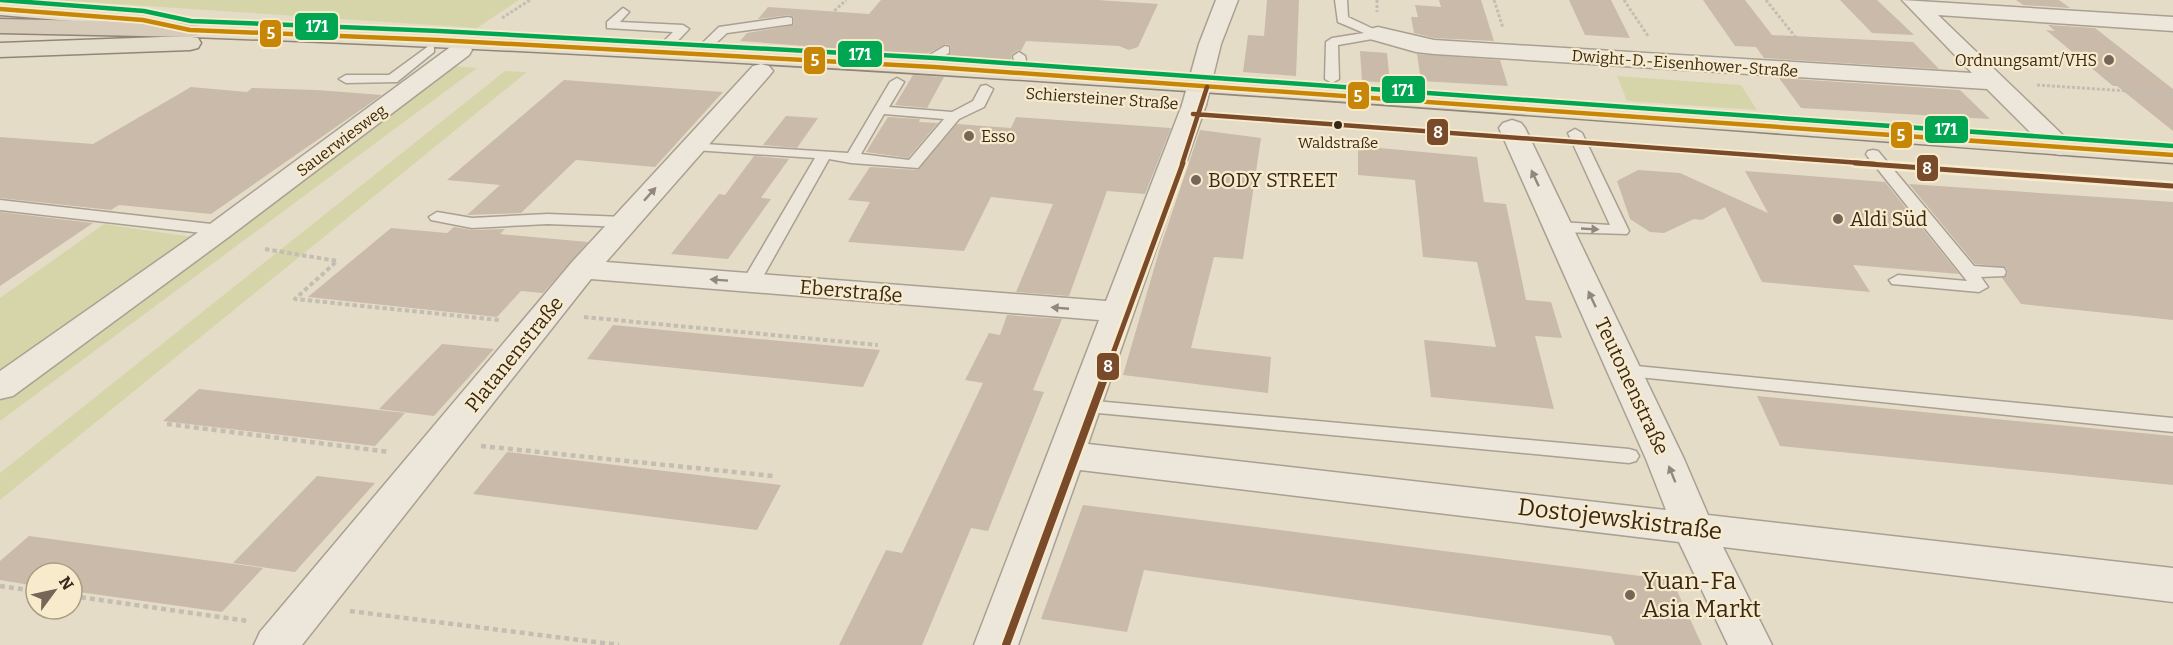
<svg xmlns="http://www.w3.org/2000/svg" width="2173" height="645" font-family="Bitter,serif">
  <style>
    .green { fill: #d5d5a9 }
    .building { fill: #c9baa9 }
    .lines { fill: none; stroke-linecap: round; stroke-linejoin: round }
    .service-casing { stroke: #a9a092; stroke-width: 3 }
    .minor-casing { stroke: #a9a092; stroke-width: 3 }
    .tertiary-casing { stroke: #a9a092; stroke-width: 3 }
    .primary-casing { stroke: #8f8679; stroke-width: 3 }
    .motorway-casing { stroke: #8f8679; stroke-width: 3 }
    .path-far2 { stroke: #c4bdb2; stroke-width: 3; stroke-dasharray: 3 2; stroke-linecap: butt }
    .path-far1 { stroke: #c4bdb2; stroke-width: 4; stroke-dasharray: 4.5 3; stroke-linecap: butt }
    .path { stroke: #c4bdb2; stroke-width: 4.5; stroke-dasharray: 5 4; stroke-linecap: butt }
    .service { fill: #ece6db; fill-rule: evenodd }
    .minor { fill: #ece6db; fill-rule: evenodd }
    .tertiary { fill: #ece6db; fill-rule: evenodd }
    .primary { fill: #e4ddcb; fill-rule: evenodd }
    .motorway { fill: #d7cbb9; fill-rule: evenodd }
    .bus-1-casing { stroke: #f8ebcc; stroke-width: 8 }
    .bus-2-far2-casing { stroke: #f8ebcc; stroke-width: 8 }
    .bus-2-far1-casing { stroke: #f8ebcc; stroke-width: 10 }
    .bus-2-casing { stroke: #f8ebcc; stroke-width: 12 }
    .bus-3-casing { stroke: #f8ebcc; stroke-width: 8 }
    .bus-1 { stroke: #c78606; stroke-width: 4.5 }
    .bus-2-far2 { stroke: #7a4b2a; stroke-width: 4.5 }
    .bus-2-far1 { stroke: #7a4b2a; stroke-width: 5 }
    .bus-2 { stroke: #7a4b2a; stroke-width: 8 }
    .bus-3 { stroke: #00a651; stroke-width: 4.5 }
    .oneway { fill: #92877a }
    .poi-dot { fill: #756757; stroke: #f8ebcc; stroke-width: 2 }
    .bus-dot { fill: #38281a; stroke: #f8ebcc; stroke-width: 2 }
    .labels { text-anchor: middle; stroke-width: 4.5; stroke-linejoin: round; paint-order: stroke }
    .far-bus-label { font-size: 15px; fill: #38281a; stroke: #f8ebcc }
    .far-poi-label { font-size: 16px; fill: #38281a; stroke: #f8ebcc; text-anchor: end }
    .far-street-label { font-size: 16px; fill: #38281a; stroke: #f8ebcc }
    .poi-label { font-size: 20px; fill: #38281a; stroke: #f8ebcc; text-anchor: start }
    .street-label { font-size: 20px; fill: #38281a; stroke: #f8ebcc }
    .near-street-label { font-size: 24px; fill: #38281a; stroke: #f8ebcc }
    .near-poi-label { font-size: 24px; fill: #38281a; stroke: #f8ebcc; text-anchor: start }
    .line-badge { stroke: #f8ebcc; stroke-width: 2 }
    .badge-label { font-size: 16px; text-anchor: middle; font-weight: bold; fill: #fff }
  </style>
  <rect width="100%" height="100%" fill="#e5dcc8"/>
  <path class="green" d="M56 0H519L477 28Z
    M452 66 477 68 0 421V395Z
    M505 71 527 72 0 500V473Z
    M1617 76 1741 85 1757 110 1627 101Z
    M104 224 199 238 0 378V298Z"/>
  <path class="building" d="M881 0H1098L1158 4 1138 47 1129 50 1119 46 1026 41 1021 51 1018 50 1011 55 1012 63 944 59 951 53V46L946 44 925 55 740 41 747 33 794 25V17L789 15 758 19 768 7 869 14Z
    M1267 0H1299L1296 76 1243 72 1248 35 1264 36Z
    M1439 0H1481L1494 41 1434 38 1414 33 1411 17H1418L1415 5 1441 7Z
    M1569 0H1611L1630 38 1585 35Z
    M1703 0H1745L1772 35 1913 42 1939 69 1764 58 1756 47 1735 46Z
    M1840 0H1877L1914 35 1872 33Z
    M2016 0H2059L2070 8 2023 5Z
    M2048 25 2095 28 2173 89V131L2117 86H2113L2046 30 2055 31Z
    M1360 51 1387 53 1390 83 1362 81Z
    M1417 54 1500 60 1508 86 1421 81Z
    M913 75 944 77 927 108 895 105Z
    M1779 78 1960 90 1990 119 1801 108Z
    M564 80 723 92 655 167 576 160 521 213 467 215 500 185 447 180Z
    M191 87 247 92 252 88 317 90 382 95 211 214 119 205 111 210 0 198V137L93 144Z
    M786 116 818 118 797 148 763 145Z
    M888 117 920 119 919 122 938 123 908 158 866 152Z
    M1016 117 1171 128 1145 194 1107 191 1069 296 1016 292 1053 204 991 197 964 251 848 242 870 202 848 200 870 167 918 170 957 124 1011 128Z
    M1200 130 1261 138 1243 259 1214 257 1191 348 1271 357 1268 393 1123 375 1160 248Z
    M1358 146 1477 157 1484 202 1506 204 1526 300 1551 302 1562 338 1535 336 1554 409 1431 397 1424 340 1496 347 1477 262 1423 257 1415 180 1358 175Z
    M754 156 789 159 761 198 771 199 728 259 671 254 719 194 725 195Z
    M1638 170 1680 173 1768 213 1745 171 1885 182 1959 274 1853 265 1870 292 1762 282 1725 207 1702 220 1694 219 1664 233 1650 232 1630 219 1617 181Z
    M1909 184 2173 202V320L2021 304 2002 278 2008 273 2006 267 1975 264Z
    M0 212 93 223 0 286Z
    M454 227 472 230 505 229 500 234 588 242 543 293 521 291 497 317 308 297 391 228 447 233Z
    M1007 315 1062 319 1033 390 1044 392 988 531 971 528 922 645H839L886 550 902 553 983 383 965 380 989 333 1000 335Z
    M613 325 704 334 880 350 863 387 587 359Z
    M442 344 494 349 434 416 379 409Z
    M199 389 405 413 375 446 163 421Z
    M1757 396 2173 436V485L1780 446Z
    M507 452 781 485 757 530 473 494Z
    M317 476 375 483 295 572 233 563Z
    M1083 505 1672 580 1702 645H1615L1611 636 1144 570 1127 632 1041 619Z
    M29 536 263 568 222 612 72 591V573H36V586L0 580V561Z"/>
  <g class="lines">
    <g class="service-casing">
      <path id="service" d="M1335 0H1347L1348 17 1384 34 1378 38 1338 45 1339 79 1332 83 1325 79 1326 42 1332 38 1364 33 1338 22Z
        M623 8 629 12 620 22 683 25 689 29 666 53H658V47L673 32 607 28V22Z
        M788 17 792 18V24L727 33 702 56H694L692 53 719 27Z
        M430 45 434 46V52L397 82 346 83 339 79 346 75H389Z
        M945 46 949 47V53L920 70H910L909 67Z
        M1019 52 1025 56 1029 74 1028 77H1018L1013 56Z
        M897 78 904 82 889 107 952 112 973 101 981 86 986 85 993 89 984 107 959 119 918 168 851 163 829 159 760 282 751 287 745 286 742 282 815 158 694 150 689 149 687 146 689 143 848 153 890 82ZM884 114 944 119 909 160 861 154Z
        M1575 129 1582 133 1629 231 1627 234 1559 232 1551 227 1559 222 1610 225 1568 133Z
        M1873 150 1878 151 1974 266 2004 268 2006 272 2004 276 1981 277 1988 287 1979 292 1892 284 1889 280 1898 275 1967 281 1868 157 1866 154 1868 151Z
        M0 200 220 225 228 230 220 235 0 210Z
        M437 212 472 218 548 214 624 217 632 222 624 227 548 224 472 228 431 220 429 217Z
        M1626 365 2173 418V432L1619 375 1617 371 1619 367Z
        M1084 400 1629 449 1636 451 1639 456 1636 461 1629 463 1077 411 1074 406 1077 401Z"/>
    </g>
    <g class="minor-casing">
      <path id="minor" d="M1902 0 2173 17V31L1938 15 2069 141 2073 147 2069 153 2060 155 2051 153 1987 89 1434 54 1416 52 1370 39 1367 34 1370 29 1378 27 1434 40 1972 73Z
        M461 43 469 45 472 50 469 55 230 236 13 396 0 399V371L210 224 453 45Z
        M761 64 769 66 773 71 769 76 606 262 1106 301 1182 105 1185 100 1194 98 1203 100 1206 105 1088 444 1666 510 1646 459 1499 128 1503 123 1512 120 1521 123 1525 128 1684 459 1708 515 2173 568V602L1723 547 1772 645H1728L1679 542 1080 470 1018 645H974L1099 320 591 279 302 645H254L260 632 572 262 753 66Z"/>
    </g>
    <g class="tertiary-casing">
      <path id="tertiary" d="M1216 0H1238L1221 44 1206 105 1203 110 1194 112 1185 110 1182 105 1199 44Z"/>
    </g>
    <g class="primary-casing">
      <path id="primary" d="M0 3 143 13 190 23C852 47 1512 99 2173 147V163C1513 114 853 61 192 37L198 38 201 43 198 48 190 50 0 57V43L188 36 143 27 0 15Z"/>
    </g>
    <g class="motorway-casing">
      <path id="motorway" d="M0 19 190 23 198 25 201 30 198 35 190 37 0 33Z"/>
    </g>
    <path class="path-far2" d="M1377 0V12
      M1494 0 1503 28
      M1624 0 1648 36
      M1766 0 1801 44
      M502 18 530 0
      M809 35 846 0
      M2037 85 2173 94"/>
    <path class="path-far1" d="M265 249 337 261 295 299 499 320
      M584 317 878 345"/>
    <path class="path" d="M167 424 390 452
      M481 446 773 476
      M0 586 36 591
      M72 596 248 621
      M350 611 619 645"/>
    <use href="#service" class="service"/>
    <use href="#minor" class="minor"/>
    <use href="#tertiary" class="tertiary"/>
    <use href="#primary" class="primary"/>
    <use href="#motorway" class="motorway"/>
    <g class="bus-1-casing">
      <path id="bus-1" d="M0 9 143 20 190 30 438 40 934 67 2173 155"/>
    </g>
    <g class="bus-2-far2-casing">
      <path id="bus-2-far2" d="M1193 114 1875 164
        M1182 164 1207 87"/>
    </g>
    <g class="bus-2-far1-casing">
      <path id="bus-2-far1" d="M1855 163 2172 186
        M1105 375 1183 163"/>
    </g>
    <g class="bus-2-casing">
      <path id="bus-2" d="M1006 645 1106 373"/>
    </g>
    <g class="bus-3-casing">
      <path id="bus-3" d="M1 0 144 11 191 21 439 31 935 58 2173 146"/>
    </g>
    <use href="#bus-1" class="bus-1"/>
    <use href="#bus-2-far2" class="bus-2-far2"/>
    <use href="#bus-2-far1" class="bus-2-far1"/>
    <use href="#bus-2" class="bus-2"/>
    <use href="#bus-3" class="bus-3"/>
  </g>
  <defs><path id="oneway-solid" d="M-6-.8H1V-3.2L6.5 0L1 3.2V.8H-6Z" transform="scale(1.5)"/></defs>
  <g class="oneway">
    <use href="#oneway-solid" transform="translate(1535 178) rotate(-115)"/>
    <use href="#oneway-solid" transform="translate(650 194) rotate(-48)"/>
    <use href="#oneway-solid" transform="translate(1590 229) rotate(3)"/>
    <use href="#oneway-solid" transform="translate(719 280) rotate(-176)"/>
    <use href="#oneway-solid" transform="translate(1592 299) rotate(-115)"/>
    <use href="#oneway-solid" transform="translate(1060 308) rotate(-175)"/>
    <use href="#oneway-solid" transform="translate(1672 474) rotate(-112)"/>
  </g>
  <g class="poi-dot">
    <circle cx="2109" cy="60" r="6"/>
    <circle cx="969" cy="136" r="6"/>
    <circle cx="1196" cy="180" r="6"/>
    <circle cx="1838" cy="219" r="6"/>
    <circle cx="1630" cy="595" r="6"/>
  </g>
  <circle class="bus-dot" cx="1338" cy="125" r="5"/>
  <g class="labels">
    <g class="far-bus-label">
      <text x="1338" y="148">Waldstraße</text>
    </g>
    <g class="far-poi-label">
      <text x="2097" y="66">Ordnungsamt/VHS</text>
      <text x="981" y="142" text-anchor="start">Esso</text>
    </g>
    <g class="far-street-label">
      <text transform="translate(1685 63) rotate(4)" y="6">Dwight-D.-Eisenhower-Straße</text>
      <text transform="translate(1102 98) rotate(4)" y="6">Schiersteiner Straße</text>
      <text transform="translate(341 140) rotate(-37)" y="6">Sauerwiesweg</text>
    </g>
    <g class="poi-label">
      <text x="1208" y="187">BODY STREET</text>
      <text x="1850" y="226">Aldi Süd</text>
    </g>
    <g class="street-label">
      <text transform="translate(851 291) rotate(5)" y="7">Eberstraße</text>
      <text transform="translate(514 354) rotate(-51)" y="7">Platanenstraße</text>
      <text transform="translate(1632 386) rotate(65)" y="7">Teutonenstraße</text>
    </g>
    <g class="near-street-label">
      <text transform="translate(1620 519) rotate(7)" y="8">Dostojewskistraße</text>
    </g>
    <g class="near-poi-label">
      <text x="1642" y="589">Yuan-Fa<tspan x="1642" dy="28">Asia Markt</tspan></text>
    </g>
  </g>
  <g class="line-badge">
    <rect x="294" y="12" width="45" height="29" rx="6" fill="#00a651"/>
    <rect x="259" y="19" width="23" height="29" rx="6" fill="#c78606"/>
    <rect x="837" y="40" width="46" height="28" rx="6" fill="#00a651"/>
    <rect x="803" y="46" width="23" height="29" rx="6" fill="#c78606"/>
    <rect x="1381" y="75" width="45" height="29" rx="6" fill="#00a651"/>
    <rect x="1347" y="81" width="23" height="29" rx="6" fill="#c78606"/>
    <rect x="1924" y="115" width="45" height="29" rx="6" fill="#00a651"/>
    <rect x="1426" y="118" width="23" height="28" rx="6" fill="#7a4b2a"/>
    <rect x="1890" y="121" width="23" height="28" rx="6" fill="#c78606"/>
    <rect x="1916" y="154" width="23" height="28" rx="6" fill="#7a4b2a"/>
    <rect x="1096" y="352" width="24" height="29" rx="6" fill="#7a4b2a"/>
  </g>
  <g class="badge-label">
    <text x="317" y="32">171</text>
    <text x="271" y="39">5</text>
    <text x="860" y="60">171</text>
    <text x="815" y="66">5</text>
    <text x="1403" y="96">171</text>
    <text x="1358" y="102">5</text>
    <text x="1946" y="135">171</text>
    <text x="1438" y="138">8</text>
    <text x="1901" y="141">5</text>
    <text x="1927" y="174">8</text>
    <text x="1108" y="372">8</text>
  </g>
  <g transform="translate(54 591) rotate(57)"><circle r="28" fill="#f8ebcc" stroke="#ab9d85" stroke-width="1.5"/>
  <path d="M0-4.5L10 22L0 15L-10 22Z" fill="#756757"/>
  <text y="-9" font-size="16" font-weight="bold" text-anchor="middle" fill="#38281a">N</text>
  </g>
</svg>
